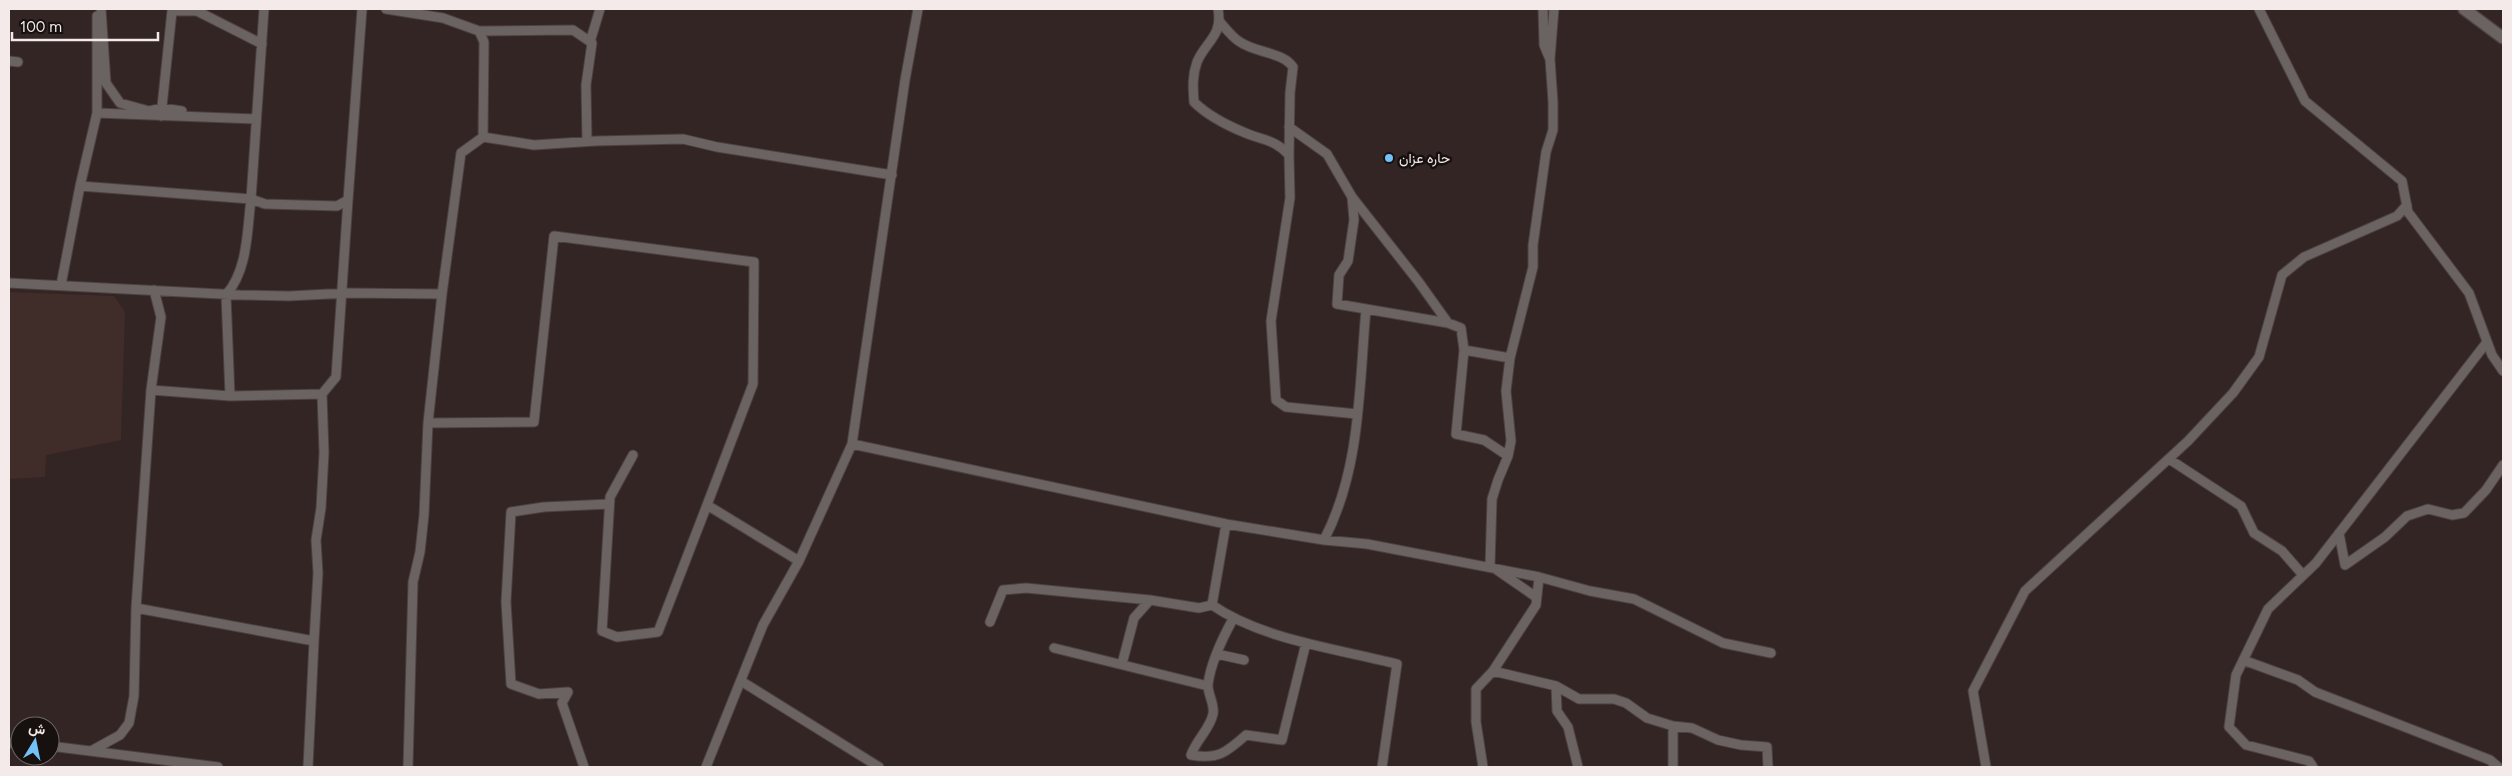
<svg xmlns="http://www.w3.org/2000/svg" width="2512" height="776" font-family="Figtree,Vazirmatn,sans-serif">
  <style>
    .built { fill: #402c29 }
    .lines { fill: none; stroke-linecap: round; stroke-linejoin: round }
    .minor-casing { stroke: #4d413f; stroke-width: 11 }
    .tertiary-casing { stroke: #4d413f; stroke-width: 14 }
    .minor { stroke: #6a6362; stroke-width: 9 }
    .tertiary { stroke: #6a6362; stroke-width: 11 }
    .poi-dot { fill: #73c1f6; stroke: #16100f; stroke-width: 2 }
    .labels { text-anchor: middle; stroke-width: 5; stroke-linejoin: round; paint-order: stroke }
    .poi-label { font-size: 14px; fill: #f4eae9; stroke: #16100f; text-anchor: start }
  </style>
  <rect width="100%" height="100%" fill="#322523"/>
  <path class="built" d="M9 292 114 296 125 312 121 440 46 455 45 477 9 479Z"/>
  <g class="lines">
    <g class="minor-casing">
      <path id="minor" d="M101 9 106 83 120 103 149 111 162 108 182 111
        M264 9 251 199 265 204 337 206 348 200 362 9
        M386 9 443 18 479 31 484 42 483 137
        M1218 9C1223 36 1206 41 1197 62 1192 76 1193 88 1194 102 1209 117 1228 126 1248 134 1266 141 1275 140 1289 155L1290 198 1271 321 1276 400 1286 407 1357 414
        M1543 9 1544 45 1549 57
        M2259 9 2305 101 2402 181 2408 212 2469 293 2492 355 2503 371
        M97 16V113
        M1220 22C1226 29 1233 38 1240 42 1256 53 1283 52 1293 67L1290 93 1289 155
        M479 31 573 30 592 43 586 85 587 141
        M590 42 600 9
        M9 61 18 62
        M161 116 172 11H197L262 44
        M1289 127 1327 154 1352 197 1354 220 1348 261 1339 275 1337 304 1448 323 1461 328 1464 350 1456 434 1484 440 1508 456
        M80 186 251 199C247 231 248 270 226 295L230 396
        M1352 197 1418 281 1448 323
        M9 283 240 295 289 296 348 293 442 294 428 423 424 515 420 552 413 582 408 767
        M61 285 80 186 97 113 256 119
        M442 294 461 153 483 137 534 145 596 141 683 139 717 147 892 175
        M1464 350 1510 358
        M322 394 336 377 348 200
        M428 423 534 422 554 236 754 262 753 384 707 505
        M852 444 1226 524 1324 540 1367 544 1539 577 1590 591 1634 599 1723 643 1771 653
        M633 455 610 497 602 631 617 637 658 632 707 505 799 561
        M2169 459 2241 506 2254 533 2282 551 2303 575
        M1226 524 1212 605C1263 640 1338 649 1397 664L1382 767
        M2339 533 2345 565 2385 537 2407 516 2428 509 2452 515 2464 513 2486 490 2503 465
        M1324 540C1361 469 1359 387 1366 309
        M1490 566 1492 499 1498 480 1508 456 1511 441 1506 391 1510 358 1533 267V245L1546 152 1553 130V102L1550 59 1554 9
        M1497 570 1536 597
        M136 608 314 641 318 573 316 540 321 508 324 453 322 394 230 396 151 390
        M1233 619C1222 639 1211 662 1208 684 1207 693 1215 704 1213 714 1210 729 1196 740 1191 755 1218 760 1227 752 1246 735L1282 740 1306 643
        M990 622 1003 590 1026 588 1150 600
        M1054 648 1208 686
        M1217 654 1244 660
        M2243 660 2298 680 2315 692 2490 760 2498 767
        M1122 664 1134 618 1150 600 1199 608 1212 605
        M1493 671 1556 686 1579 699H1614L1626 703 1647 718 1673 726 1692 728 1718 740 1741 745 1767 747 1768 767
        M741 681 879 767
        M1556 686 1557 711 1568 727 1578 767
        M9 743 20 744
        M50 746 218 767
        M91 751 120 735 129 723 134 696 136 608 151 390 161 317 154 290
        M308 767 314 641
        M584 767 562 703 568 692 539 694 511 684 506 602 511 512 544 507 609 504
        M706 767 763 625 799 561 852 444 905 80 918 9
        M1483 767 1476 722V689L1493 671 1536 605 1539 577
        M1673 767V726
        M1986 767 1973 691 2025 591 2188 441 2233 393 2259 357 2282 275 2304 257 2397 216 2407 205
        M2313 767 2309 761 2246 745 2229 727 2236 675 2268 609 2316 563 2487 342"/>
    </g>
    <g class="tertiary-casing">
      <path id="tertiary" d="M2464 9 2503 38"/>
    </g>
    <use href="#minor" class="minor"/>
    <use href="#tertiary" class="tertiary"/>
  </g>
  <circle class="poi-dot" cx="1389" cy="158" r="5"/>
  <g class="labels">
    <g class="poi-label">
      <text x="1399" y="163">حاره عزان</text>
    </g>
  </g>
  <rect width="2512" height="776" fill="none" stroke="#f4eae9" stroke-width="20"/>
  <g transform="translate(35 741) rotate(10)"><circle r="24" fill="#16100f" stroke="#6f6766"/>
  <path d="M0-4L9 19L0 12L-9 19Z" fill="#73c1f6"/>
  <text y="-8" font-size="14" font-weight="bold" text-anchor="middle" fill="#f4eae9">ش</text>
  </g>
  <path d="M12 32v8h146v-8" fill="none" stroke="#f4eae9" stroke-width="2.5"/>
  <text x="20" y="32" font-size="15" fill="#f4eae9" stroke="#16100f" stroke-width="4" paint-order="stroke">100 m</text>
</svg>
